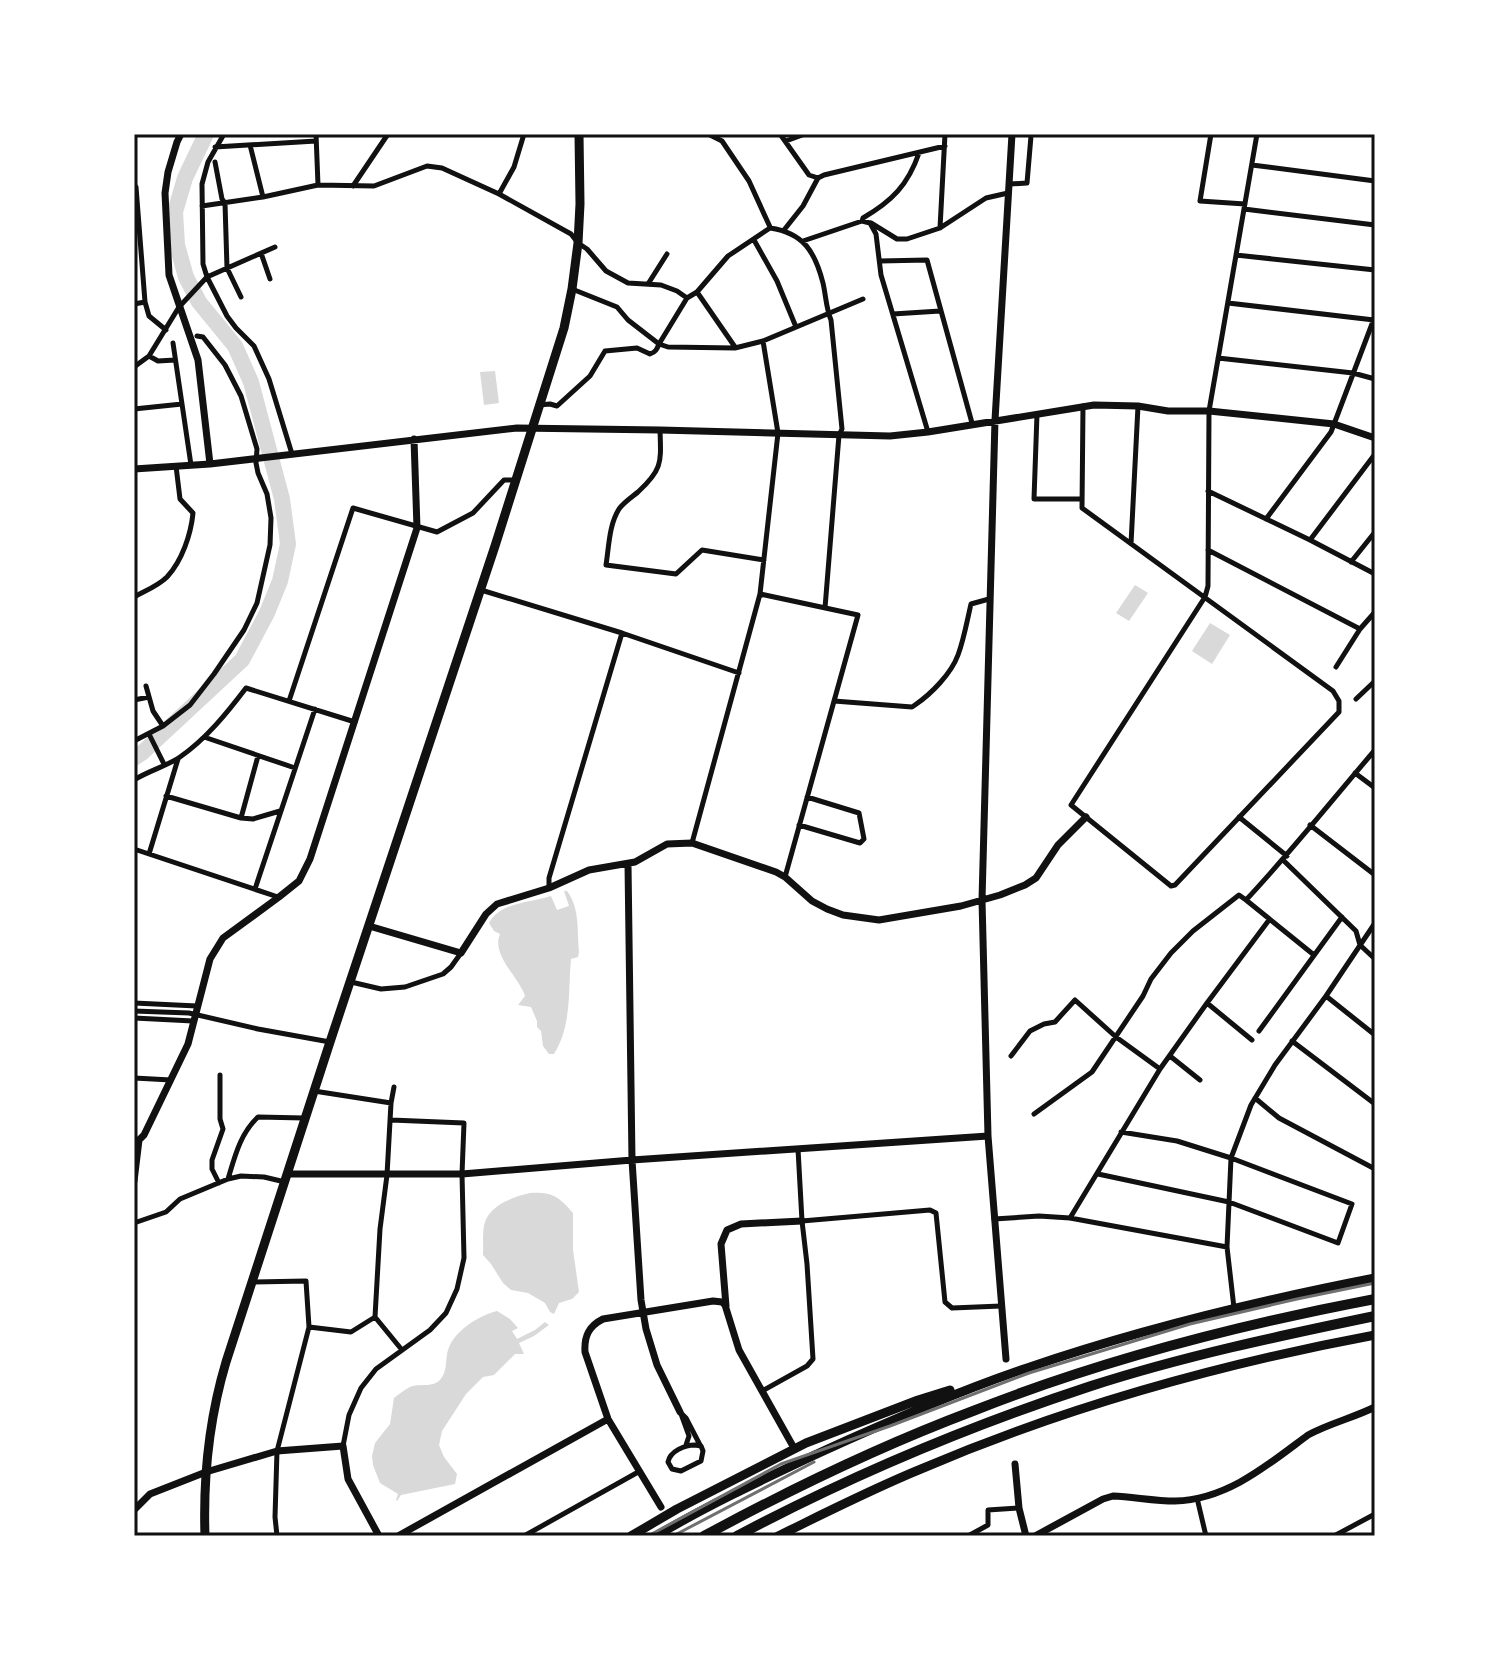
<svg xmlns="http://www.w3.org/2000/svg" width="1509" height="1670" font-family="Inter,sans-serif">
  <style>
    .water { fill: #d9d9d9 }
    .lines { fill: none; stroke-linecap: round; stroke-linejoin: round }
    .river { stroke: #d9d9d9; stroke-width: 16 }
    .minor { stroke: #111; stroke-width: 5 }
    .tertiary { stroke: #111; stroke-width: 7 }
    .primary { stroke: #111; stroke-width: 9 }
    .motorway { stroke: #111; stroke-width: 10 }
    .rail { stroke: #707070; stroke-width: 3 }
    .neatline { fill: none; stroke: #111; stroke-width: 3 }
  </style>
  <rect width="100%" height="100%" fill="#fff"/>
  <path class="water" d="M495 371 499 403 484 405 480 372Z
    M1135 585 1148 593 1129 621 1116 613Z
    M1210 623 1230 635 1212 664 1192 651Z
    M564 891H567C580 908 577 931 579 952L578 957 571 959C568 991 572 1025 554 1054H549L543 1046 541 1031 537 1027V1021L531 1007 518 1005 525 996C519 977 491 955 500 934L494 931 489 923C500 902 530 903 551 896L557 910 569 906Z
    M530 1193C552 1192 558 1196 573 1213V1250L579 1292 572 1299 559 1303 554 1314 550 1312 545 1303 528 1293 511 1290 503 1283 491 1264 483 1255C484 1228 479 1217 504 1202 513 1198 520 1195 530 1193Z
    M497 1311 510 1319 518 1328 512 1331 517 1339 535 1330 545 1322 549 1325 534 1336 519 1343 524 1354H515L494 1375 483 1377 466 1394 442 1431 439 1445 444 1457 457 1474 455 1484 401 1495 397 1501 396 1500 398 1494 380 1483 373 1465 372 1456 375 1443 390 1424 394 1398C399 1394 404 1390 410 1387 419 1383 432 1388 440 1380 448 1371 445 1359 448 1350 454 1331 478 1316 497 1311Z"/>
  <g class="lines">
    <path class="river" d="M134 758 143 752 242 660 267 613 280 581 288 544 282 499 251 382 235 346 199 302 186 277 177 245 175 212 185 178 206 134"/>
    <path class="minor" d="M224 134 208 162 202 184 203 264 207 277 227 316 236 328 254 346 269 379 292 454
      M316 134 318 185
      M708 134 722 141 749 181 770 227
      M780 134 809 175 818 178
      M1211 134 1200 201 1245 204
      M786 141 805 134
      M250 145 263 197
      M215 147 316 141
      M215 162 222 199 225 203 227 268 241 297
      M1252 165 1375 181
      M1010 184 1027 183 1031 136 1034 134
      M134 185 136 187 145 302 149 316 166 330
      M353 186 388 134
      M499 194 514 167 524 134
      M202 206 263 197 318 185 374 186 427 166 442 168 499 194 571 234 578 243 587 249 606 271 628 283 661 285 677 291 687 298
      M1244 209 1375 225
      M862 221 863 218C892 201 908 185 919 153
      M871 223 897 239H907L940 228 986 198 1008 193
      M940 228 945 134
      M784 230 803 206 818 178 824 175 945 146
      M754 240 777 281 796 327
      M803 241 862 221 870 223 876 234 881 275 928 432
      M261 253 270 279
      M1236 255 1375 270
      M880 261 927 260 972 423
      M648 284 667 254
      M572 289 617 307 628 320 659 344 668 347 735 348 763 341 863 299
      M697 292 735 347
      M1228 303 1374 320
      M134 304 145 302
      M893 314 940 311
      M173 343 191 465
      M149 356 158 361 175 360
      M1218 358 1353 373 1375 379
      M134 367 149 356 179 307 207 277 275 247
      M539 405 550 404 557 406 590 376 605 351 637 348 650 354C656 352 657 349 659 344L687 298 697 292 728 256 770 228C804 233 815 252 823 283 826 296 826 308 831 320L842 429 839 435 825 608
      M1083 406 1082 508 1333 691 1339 701V712L1175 885 1171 886 1071 805 1205 597 1208 586 1209 411 1257 134
      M134 409 182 404
      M1037 414 1034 499H1082
      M660 430C661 462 663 469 638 492 632 497 624 502 619 509 609 525 609 546 606 565L676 574 702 550 764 560
      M1208 491 1310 540 1375 574
      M1266 519 1331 432 1375 316
      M1310 540 1375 454
      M1131 544 1138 406
      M1208 550 1360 629 1375 612
      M1351 562 1375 532
      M481 590 622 633 739 673
      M760 594 858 615 785 877
      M134 597C145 591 158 586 167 577 182 561 191 534 193 513L180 499 176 466
      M1336 667 1360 629
      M146 686 153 711 163 726
      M1356 699 1375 681
      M134 700 149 697
      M289 701 353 508 437 532 473 513 504 480H515
      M834 701 912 707 915 705C931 694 951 674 958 655 964 639 967 621 971 604L989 599
      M149 734 164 764
      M204 737 295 768
      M134 741 163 726 190 705 214 674 244 630 257 603 270 545 271 518 267 494 258 473 256 463 257 449 241 396 225 365 203 337 197 336
      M1355 773 1375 788
      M134 780C148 771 167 766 180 757 206 739 227 713 246 688L355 722
      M166 796 241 818 253 819 280 811
      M1239 817 1287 856
      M241 818 258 756
      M799 825 860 843 864 839 859 813 807 797
      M1310 825 1375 875
      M692 843 760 594 778 433 763 341
      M134 849 278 897
      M149 854 178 759
      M1283 860 1356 931 1360 945 1375 959
      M549 888V878L622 633
      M255 889 315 709
      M1246 900 1314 955
      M351 982 381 989 405 987 443 974 451 967 461 953
      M1326 996 1375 1035
      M134 1003 197 1006
      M1207 1003 1252 1040
      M134 1011 189 1013 258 1029 330 1042
      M134 1018 193 1021
      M1259 1031 1342 917
      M1292 1041 1375 1104
      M1011 1056 1030 1031 1044 1024 1055 1022 1075 1000 1116 1037 1160 1069
      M1170 1056 1200 1080
      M134 1078 171 1080
      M394 1087 391 1103 387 1175 380 1229 375 1317 402 1350
      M314 1091 391 1103
      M1255 1098 1279 1118 1375 1169
      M1034 1114 1092 1072 1143 996 1151 979 1171 953 1193 931 1239 895 1246 900C1291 852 1332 800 1375 750
      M1098 1174 1229 1202 1338 1243 1352 1204 1231 1158 1177 1141 1121 1132
      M228 1179C235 1156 240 1134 258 1117L304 1118
      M219 1183 212 1169V1160L223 1129 220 1119V1075
      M1070 1218 1160 1069 1207 1003 1269 920
      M994 1219 1039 1216 1070 1218 1227 1247
      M802 1221 930 1210 936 1213 945 1302 952 1308 1001 1306
      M134 1223 166 1212 180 1199 228 1179 241 1176 264 1177 285 1182
      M253 1282 306 1281 309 1327 277 1451 275 1517 277 1536
      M1234 1308 1227 1247 1231 1158 1251 1105 1275 1065 1326 996 1375 923
      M309 1327 351 1332 375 1317
      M762 1391 807 1366 813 1359 807 1264 802 1221 798 1149
      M680 1412 686 1418 700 1445
      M681 1414 689 1436 686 1445
      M695 1445 701 1446 703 1451 701 1461 681 1471 672 1469 668 1462C670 1451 685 1445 695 1445Z
      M343 1446 349 1415 361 1388 376 1369 430 1330 446 1313 457 1289 464 1258 462 1174 464 1123 391 1120
      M1197 1498 1206 1536
      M524 1536 640 1471
      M968 1536 988 1525V1510L1019 1508
      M1334 1536 1375 1514"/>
    <path class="tertiary" d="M181 134 177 142 168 172 165 193 169 275 198 360 210 464
      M134 469 210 464 517 428 660 430 890 436 928 432 1094 405 1138 406 1168 411H1209L1334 424 1375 438
      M628 864 632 1160 641 1300 646 1329 657 1365 680 1412
      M369 926 461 953 486 914 497 904 549 888 589 870 635 862 667 844 692 843 776 872 785 877 812 901 827 909 843 915 879 920 961 906 1000 895 1025 885 1036 878 1058 845 1086 817
      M134 1140H139L144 1135 188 1044 210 959 223 938 279 897 299 881 310 859 417 528 414 439
      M288 1174H462L632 1160 988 1136
      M134 1181 139 1140
      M726 1306 721 1244 727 1230 741 1224 802 1221
      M1006 1359 988 1136 982 900 995 420 1012 134
      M1015 1464 1019 1508 1026 1536
      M661 1507 608 1419 585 1352C584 1336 589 1326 603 1319L713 1301 722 1302 725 1305 739 1350 794 1448
      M134 1510 150 1494 206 1472 277 1451 343 1446 348 1479 379 1536
      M398 1536 608 1419
      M1035 1536 1103 1499 1113 1496C1134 1497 1155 1501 1175 1501 1227 1500 1269 1464 1308 1435 1330 1423 1353 1418 1375 1407"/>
    <path class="primary" d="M205 1536C203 1476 209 1419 226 1362L330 1042 495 546 564 328 572 289 578 243 580 204 579 134
      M631 1536 677 1509 806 1443 918 1400 950 1390
      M656 1536C708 1505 764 1479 819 1453 887 1422 956 1392 1027 1368 1141 1329 1257 1301 1375 1278
      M778 1536C825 1513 872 1489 921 1469 1066 1407 1220 1364 1375 1335"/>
    <path class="motorway" d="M704 1536C791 1489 880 1446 973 1411 1102 1360 1238 1325 1375 1299
      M737 1536C850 1476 969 1426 1091 1386 1184 1356 1279 1336 1375 1316"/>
    <path class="rail" d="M648 1536 781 1464 890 1426 1029 1373 1190 1324 1297 1299 1375 1283
      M673 1536 814 1462"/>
  </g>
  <rect width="1509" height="1670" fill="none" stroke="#ffffff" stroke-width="272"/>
  <rect x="136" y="136" width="1237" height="1398" class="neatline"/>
</svg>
